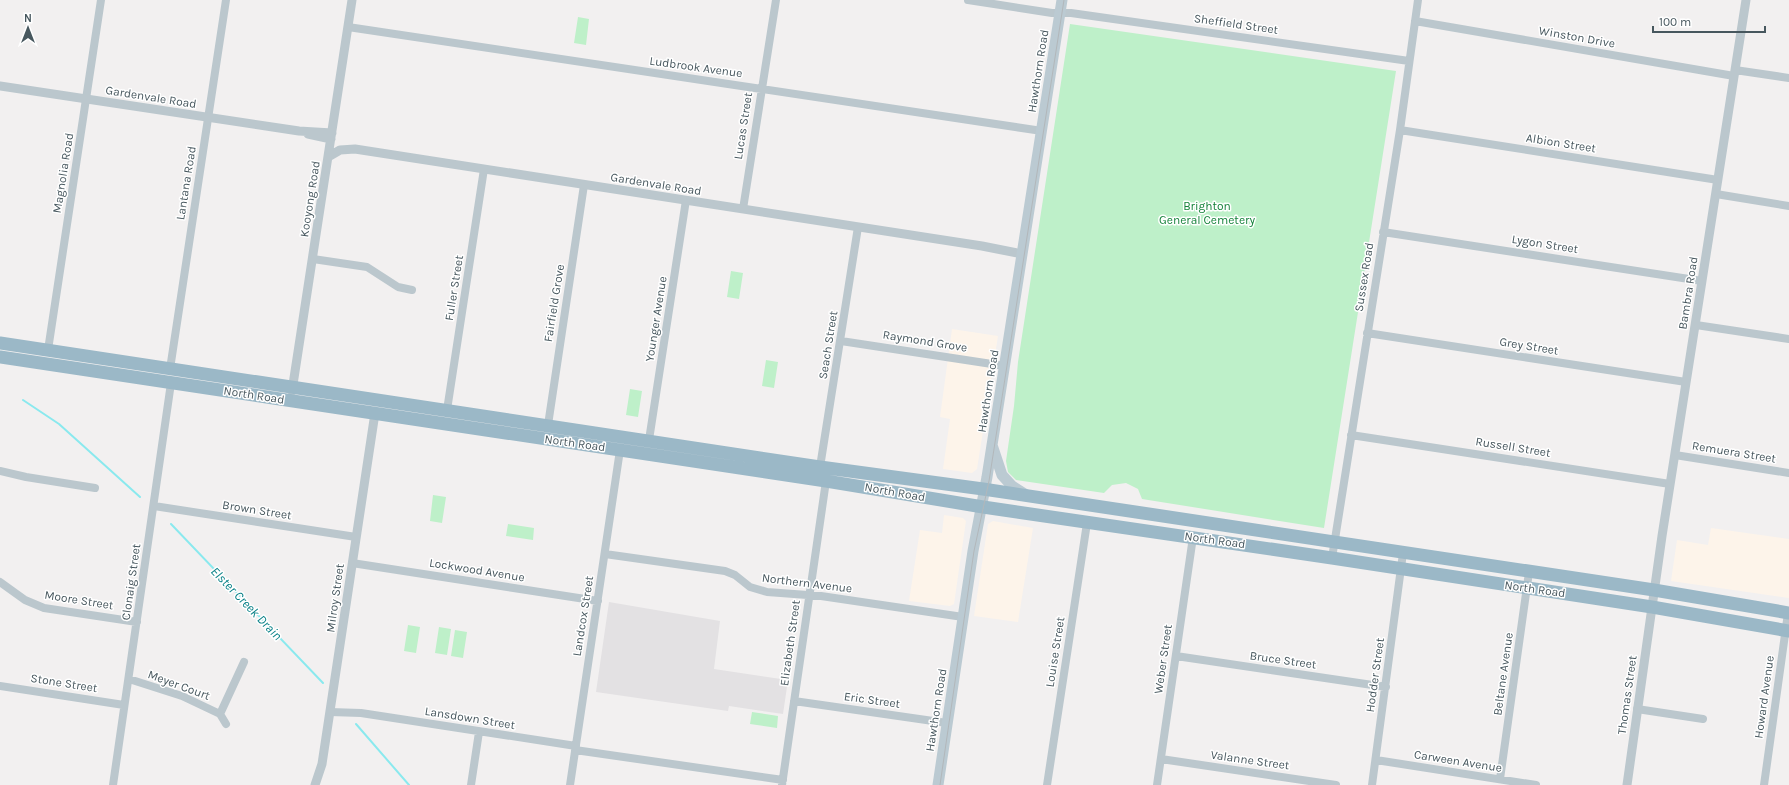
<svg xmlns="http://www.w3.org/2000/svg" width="1789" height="785" font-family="Karla,sans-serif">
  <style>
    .commercial { fill: #fdf4ea }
    .education { fill: #e3e1e3 }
    .green { fill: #bef0c9 }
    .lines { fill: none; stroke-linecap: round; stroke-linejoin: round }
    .stream { stroke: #8ae9ee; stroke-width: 2 }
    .minor { stroke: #bbc7cd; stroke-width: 8 }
    .tertiary { stroke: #bbc7cd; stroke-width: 9 }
    .secondary { stroke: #bbcad2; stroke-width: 11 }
    .trunk { stroke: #9bb8c7; stroke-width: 13 }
    .tram { stroke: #b2b7ba; stroke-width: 1 }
    .labels { text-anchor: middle; stroke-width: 3; stroke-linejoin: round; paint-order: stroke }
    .street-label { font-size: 12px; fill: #47575e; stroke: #fff }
    .park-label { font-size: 12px; fill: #15823a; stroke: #fff }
    .water-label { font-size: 13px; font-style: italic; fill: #0b8288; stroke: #fff }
  </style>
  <rect width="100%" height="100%" fill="#f2f0f0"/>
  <path class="commercial" d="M952 329 998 336 977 469 972 473 943 469 950 419 940 417Z
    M944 515 963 518 966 521 954 604 950 606 909 601 920 530 942 533Z
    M993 521 1033 528 1018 622 974 616 988 524Z
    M1711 528 1789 539V598L1671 581 1677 540 1708 545Z"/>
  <path class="education" d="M609 602 720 621 714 669 788 680 783 714 729 706 728 711 596 692Z"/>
  <path class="green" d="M578 17 589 19 586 45 574 43Z
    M1070 24 1396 71 1324 528 1142 499 1138 489 1126 483 1112 485 1104 493 1016 480 1008 472 1006 461 1014 406 1018 362Z
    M731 271 743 273 739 299 727 297Z
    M766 360 778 362 774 388 762 386Z
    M630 389 642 391 638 417 626 415Z
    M433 495 446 497 442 523 430 521Z
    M508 524 534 528 533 540 506 536Z
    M408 625 420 627 416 653 404 651Z
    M439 627 451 629 447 655 435 653Z
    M455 630 467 632 463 658 451 656Z
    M752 712 778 716 777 728 750 724Z"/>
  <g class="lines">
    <path class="stream" d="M23 400 59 424 140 497
      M171 524 323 683
      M356 724 409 785"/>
    <path class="minor" d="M968 0 1052 13H1071L1409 61
      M1415 21 1734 76
      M348 27 1042 131
      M1735 70 1789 78
      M1400 130 1718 180
      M1716 194 1789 206
      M743 209 776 0
      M1383 232 1702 281
      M313 259 367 267 398 287 412 290
      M1696 325 1789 339
      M1367 333 1686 382
      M841 341 1005 366
      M48 350 101 0
      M170 369 226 0
      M447 410 484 169
      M548 425 584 185
      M1351 435 1670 484
      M649 440 686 200
      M1675 455 1789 473
      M820 467 858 227
      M0 471 26 477 95 488
      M154 506 356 537
      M605 554 725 571 735 575 750 587 767 592 821 596 963 617
      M1332 558 1400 130 1418 0
      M352 563 598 601
      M0 582 25 600 44 608 137 622
      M1176 656 1386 687
      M129 679 182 696 220 714 226 724
      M0 686 124 705
      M794 701 947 723
      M1637 709 1703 719
      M330 712 361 713 576 746
      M220 714 244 662
      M575 750 783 780
      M1161 759 1336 785
      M1376 760 1536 785
      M1500 779 1529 572
      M113 785 171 383
      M471 785 479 732
      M570 785 620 450
      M782 785 826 481
      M1047 785 1087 523
      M1157 785 1193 537
      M1372 785 1403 553
      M1764 785 1788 613"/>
    <path class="tertiary" d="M0 86 299 131 332 133
      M308 134 331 139
      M328 157 340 150 355 149 982 246 1022 254
      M292 391 352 0
      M315 785 322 764 375 413
      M1627 785 1662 536 1746 0"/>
    <path class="secondary" d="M992 445 1002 475 1012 486 1026 495
      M938 785 973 551 987 477 1062 0"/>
    <path class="trunk" d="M0 343 820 467 983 489 1654 590 1789 613
      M0 357 826 481 983 507 1332 558 1652 607 1789 631"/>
    <path class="tram" d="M940 785 974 551 989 481 1064 0"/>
  </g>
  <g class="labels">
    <g class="street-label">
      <text transform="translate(1236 24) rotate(8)" y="4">Sheffield Street</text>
      <text transform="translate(1577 37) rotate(10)" y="4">Winston Drive</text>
      <text transform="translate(696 67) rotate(8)" y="4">Ludbrook Avenue</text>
      <text transform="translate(1038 71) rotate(-81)" y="4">Hawthorn Road</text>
      <text transform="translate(151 97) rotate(9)" y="4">Gardenvale Road</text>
      <text transform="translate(743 126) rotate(-81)" y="4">Lucas Street</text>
      <text transform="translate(1561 143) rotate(9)" y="4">Albion Street</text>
      <text transform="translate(63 173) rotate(-81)" y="4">Magnolia Road</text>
      <text transform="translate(186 183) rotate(-81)" y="4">Lantana Road</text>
      <text transform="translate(656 184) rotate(9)" y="4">Gardenvale Road</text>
      <text transform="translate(310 199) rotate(-81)" y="4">Kooyong Road</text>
      <text transform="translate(1545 244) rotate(9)" y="4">Lygon Street</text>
      <text transform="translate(1364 277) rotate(-81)" y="4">Sussex Road</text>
      <text transform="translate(454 288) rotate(-81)" y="4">Fuller Street</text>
      <text transform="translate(1688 293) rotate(-81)" y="4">Bambra Road</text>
      <text transform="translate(554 303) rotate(-81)" y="4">Fairfield Grove</text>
      <text transform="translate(656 319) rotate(-81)" y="4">Younger Avenue</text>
      <text transform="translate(925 341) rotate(9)" y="4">Raymond Grove</text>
      <text transform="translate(828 345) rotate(-81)" y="4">Seach Street</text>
      <text transform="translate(1529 346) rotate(9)" y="4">Grey Street</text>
      <text transform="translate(988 391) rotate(-81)" y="4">Hawthorn Road</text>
      <text transform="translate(254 395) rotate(9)" y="4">North Road</text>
      <text transform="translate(575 443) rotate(8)" y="4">North Road</text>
      <text transform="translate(1513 447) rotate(9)" y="4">Russell Street</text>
      <text transform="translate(1734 452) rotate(9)" y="4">Remuera Street</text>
      <text transform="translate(895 492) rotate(10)" y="4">North Road</text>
      <text transform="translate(257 510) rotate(9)" y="4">Brown Street</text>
      <text transform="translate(1215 540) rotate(8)" y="4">North Road</text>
      <text transform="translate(477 570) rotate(9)" y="4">Lockwood Avenue</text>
      <text transform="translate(131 582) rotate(-82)" y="4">Clonaig Street</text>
      <text transform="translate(807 583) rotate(7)" y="4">Northern Avenue</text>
      <text transform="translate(1535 589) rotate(8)" y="4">North Road</text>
      <text transform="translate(335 598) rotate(-82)" y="4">Milroy Street</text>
      <text transform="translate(79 600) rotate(9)" y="4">Moore Street</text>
      <text transform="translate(583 616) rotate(-81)" y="4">Landcox Street</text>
      <text transform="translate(790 643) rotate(-82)" y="4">Elizabeth Street</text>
      <text transform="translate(1055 652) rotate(-81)" y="4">Louise Street</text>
      <text transform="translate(1163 659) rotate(-82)" y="4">Weber Street</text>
      <text transform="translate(1283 660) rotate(8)" y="4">Bruce Street</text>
      <text transform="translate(1503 674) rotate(-82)" y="4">Beltane Avenue</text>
      <text transform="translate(1375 675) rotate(-82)" y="4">Hodder Street</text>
      <text transform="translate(64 683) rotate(9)" y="4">Stone Street</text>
      <text transform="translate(179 685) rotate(20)" y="4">Meyer Court</text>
      <text transform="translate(1627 695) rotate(-82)" y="4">Thomas Street</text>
      <text transform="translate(1764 697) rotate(-82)" y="4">Howard Avenue</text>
      <text transform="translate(872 700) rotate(8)" y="4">Eric Street</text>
      <text transform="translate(936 710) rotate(-81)" y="4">Hawthorn Road</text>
      <text transform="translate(470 718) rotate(9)" y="4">Lansdown Street</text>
      <text transform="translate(1250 760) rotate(8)" y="4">Valanne Street</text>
      <text transform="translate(1458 761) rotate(9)" y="4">Carween Avenue</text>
    </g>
    <g class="park-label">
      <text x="1207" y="210">Brighton<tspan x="1207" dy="14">General Cemetery</tspan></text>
    </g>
    <g class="water-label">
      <text transform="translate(247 603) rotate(46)" y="5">Elster Creek Drain</text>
    </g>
  </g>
  <g transform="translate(28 28)" stroke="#ffffff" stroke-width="3" paint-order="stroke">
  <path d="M0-3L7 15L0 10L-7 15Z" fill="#47575e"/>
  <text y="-6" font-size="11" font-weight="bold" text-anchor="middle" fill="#47575e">N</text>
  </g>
  <path d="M1653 26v6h112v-6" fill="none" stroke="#47575e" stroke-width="2"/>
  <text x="1659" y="26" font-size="12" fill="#47575e" stroke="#ffffff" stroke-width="3" paint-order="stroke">100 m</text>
</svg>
